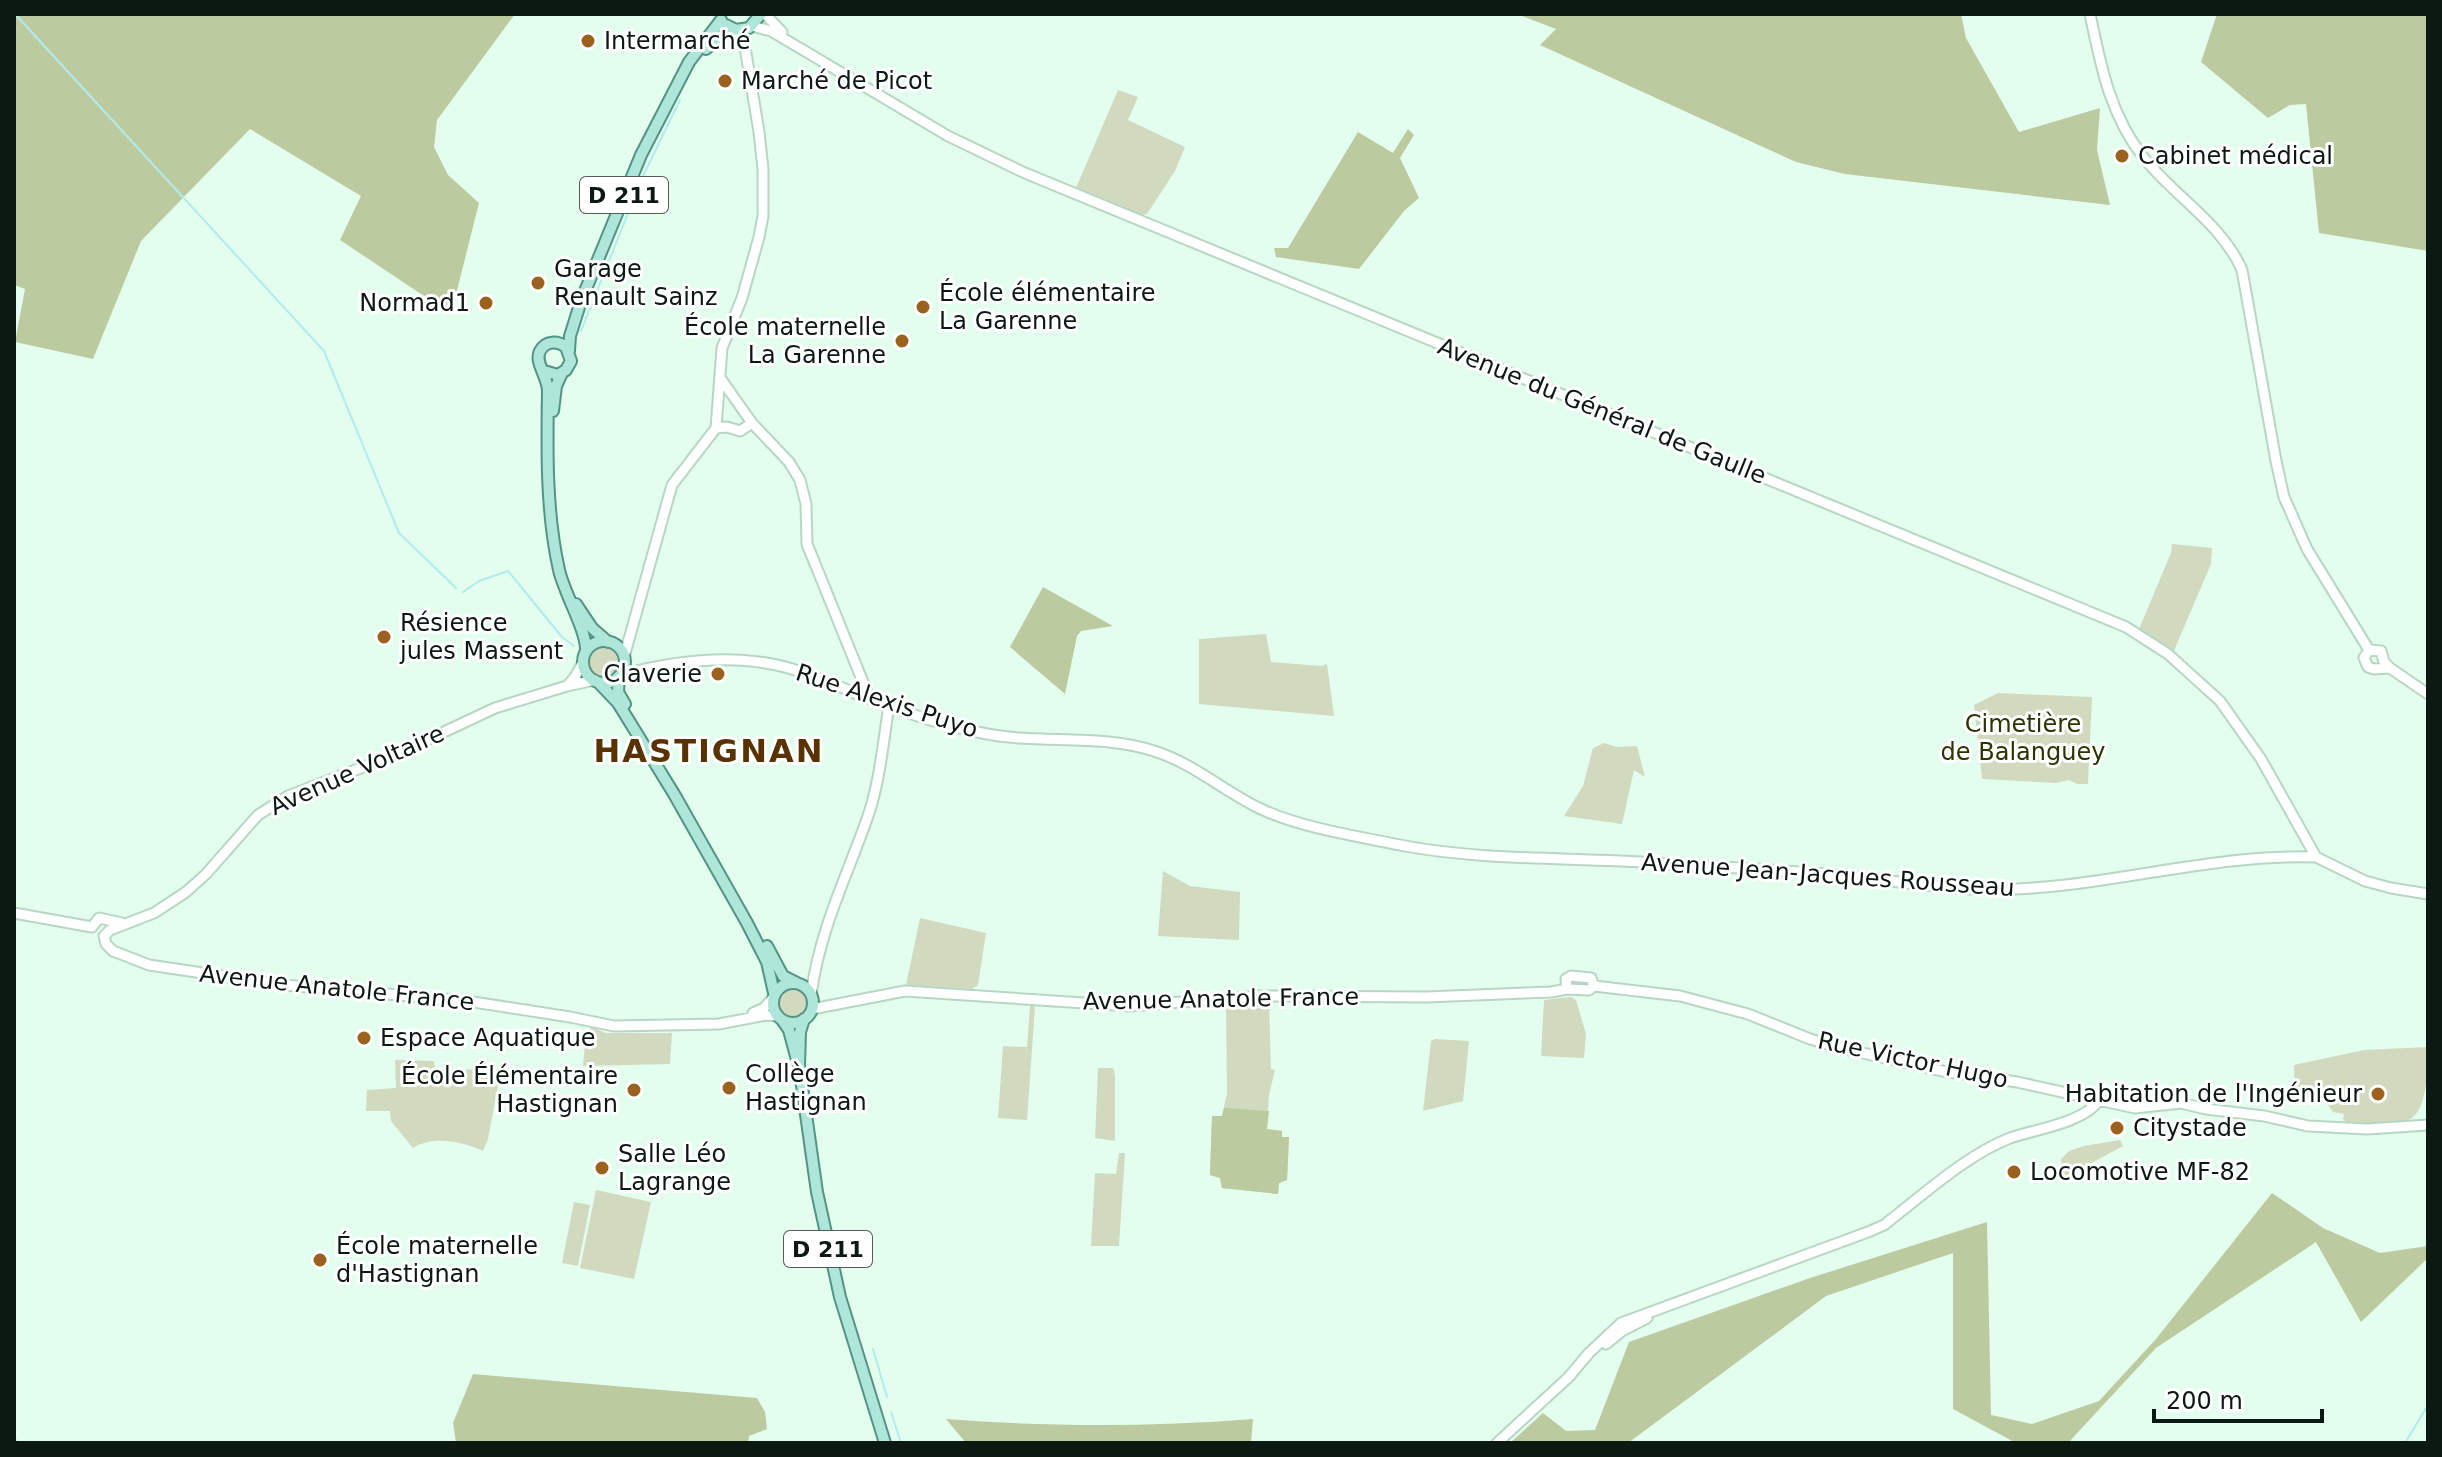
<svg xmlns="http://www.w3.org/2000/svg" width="2442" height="1457" font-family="'DejaVu Sans',sans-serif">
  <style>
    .green { fill: #d1dabf }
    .forest { fill: #bcca9f }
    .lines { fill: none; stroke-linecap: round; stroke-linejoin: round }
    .stream { stroke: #b0ecec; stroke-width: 2 }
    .secondary-casing { stroke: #b7d7c4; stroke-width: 13 }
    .primary-casing { stroke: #549484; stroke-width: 14 }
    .secondary { stroke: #fff; stroke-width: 9 }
    .primary { stroke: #afe6da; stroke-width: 10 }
    .poi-dot { fill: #9b621f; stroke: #fff; stroke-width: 3 }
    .labels { text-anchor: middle; stroke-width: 6; stroke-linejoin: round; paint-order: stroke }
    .shield { fill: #fff; stroke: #555d59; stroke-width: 2 }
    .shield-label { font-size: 22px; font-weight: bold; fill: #0c1812 }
    .poi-label { font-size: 24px; fill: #0c1812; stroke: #fff; text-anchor: start }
    .street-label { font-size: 24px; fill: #0c1812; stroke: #fff }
    .park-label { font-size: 24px; fill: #2a3502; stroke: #fff }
    .district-label { font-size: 32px; font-weight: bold; letter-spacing: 2px; fill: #583200; stroke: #fff }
  </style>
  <rect width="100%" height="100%" fill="#e3feee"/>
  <path class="green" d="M1118 90 1138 97 1128 120 1185 147 1175 171 1147 214 1142 215 1076 188Z
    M2172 544 2212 548 2211 564 2173 653 2139 629 2171 553Z
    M1266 634 1271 662 1321 666 1327 664 1334 716 1199 704V639Z
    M588 663a16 16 0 1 1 32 0a16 16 0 1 1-32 0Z
    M1998 693 2092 697 2088 784H2077L2069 780 2056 783 1982 779 1974 705Z
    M1604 743 1617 747 1637 746 1645 777 1634 770 1622 824 1564 816 1583 786 1593 748Z
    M1163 871 1190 886 1240 892 1239 940 1158 936Z
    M920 918 986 933 978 985 972 989 906 985Z
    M779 1003a14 14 0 1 1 28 0a14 14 0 1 1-28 0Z
    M1571 997 1576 1000 1586 1034 1584 1058 1541 1056 1544 1000Z
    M1269 1003 1271 1069 1275 1070 1269 1095 1267 1129 1282 1131V1137H1289L1287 1180 1279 1183 1278 1194 1222 1188 1220 1178 1210 1175 1212 1116H1222L1227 1093 1226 1005Z
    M1030 1006H1035L1027 1120 998 1118 1003 1046 1027 1047Z
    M592 1027 606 1033H672L670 1064 583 1066 586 1032Z
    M1435 1039 1469 1041 1463 1101 1423 1111 1431 1041Z
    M2428 1047C2428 1065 2428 1110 2410 1119 2395 1126 2362 1123 2346 1122L2343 1119 2344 1114 2333 1112 2326 1102 2295 1098 2294 1065 2364 1050Z
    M395 1060 434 1061 435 1069 501 1070 488 1139 483 1151C463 1142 433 1135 413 1148L391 1121 390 1111H366L367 1090 396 1088Z
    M1098 1068H1113L1115 1075V1141L1095 1138Z
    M2120 1140 2123 1146 2064 1178 2061 1159 2069 1151 2084 1146Z
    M1119 1153H1125L1119 1246H1091L1095 1173 1116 1174Z
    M596 1190 651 1202 634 1279 580 1268Z
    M574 1202 590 1205 578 1266 562 1263Z"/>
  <path class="forest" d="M14 14H515L437 120 434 147 448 175 479 203 451 314 340 240 361 196 250 129 141 241 93 359 15 342 25 289 14 285Z
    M1517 14H1961L1966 38 2019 132 2100 108 2097 150 2110 205 1845 174 1796 162 1540 45 1556 29Z
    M2217 14H2428V251L2319 233 2306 104 2290 105 2268 118 2201 62Z
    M1408 129 1414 135 1400 158 1419 198 1404 211 1359 269 1276 257 1274 248H1288L1358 132 1393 153Z
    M1043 587 1113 626 1081 631 1077 636 1065 694 1010 647Z
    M1224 1108 1269 1111 1267 1129 1282 1131V1137H1289L1287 1180 1279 1183 1278 1194 1222 1188 1220 1178 1210 1175 1212 1116H1222Z
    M2272 1193 2323 1228 2380 1253 2428 1246V1258L2361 1322 2316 1242 2156 1348 2068 1443H2016L1953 1409V1253L1826 1296 1628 1443H1510L1543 1413 1566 1431 1595 1430 1629 1342 1810 1278 1987 1222 1991 1415 2032 1424 2099 1401 2156 1339Z
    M473 1374 757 1398 765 1412 767 1429 749 1436 748 1443H456L453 1423Z
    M946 1419C1049 1427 1150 1427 1253 1419L1251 1443H966Z"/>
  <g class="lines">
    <path class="stream" d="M15 14 324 351 399 533 456 588
      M581 331 643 176 680 100
      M541 405 543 416
      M544 494 548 539
      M463 592 479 581 508 571 562 637 574 646
      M873 1349 887 1397
      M891 1412 901 1443
      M14 1436 17 1443
      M2405 1443 2428 1405"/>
    <g class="secondary-casing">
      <path id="secondary" d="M765 14 782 32
        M2090 14C2101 67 2110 115 2144 158 2175 197 2222 224 2242 270L2276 461 2284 497 2307 549 2369 650
        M752 26 771 31 948 136 1025 173 2126 627 2168 654 2220 701 2261 759 2316 857 2365 881 2391 888 2428 894
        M721 379 752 423 789 462 800 480 806 504 807 544 867 692 866 697
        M716 428 727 427 740 431 752 423
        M2369 650 2381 651 2384 662 2390 668 2428 694
        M2369 650 2364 658 2368 667 2374 669 2390 668
        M624 657 672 485 716 428 722 348 742 298 759 237 763 216V169L759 132 744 41 736 30
        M620 675C665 663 719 655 766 663 798 668 828 682 857 694 897 710 940 725 982 733 1039 745 1098 733 1154 751 1193 763 1225 792 1261 809 1301 828 1361 837 1405 846 1487 861 1573 857 1657 863 1720 867 1784 870 1848 876 1889 880 1929 887 1969 889 2086 895 2200 853 2316 857
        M567 686 575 677 583 662
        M14 913 92 927
        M92 927 99 918 122 923
        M104 936 106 944 113 951 149 965 284 985 467 1001 570 1017 614 1026 719 1024 766 1015 777 1016
        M104 936 110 930 154 913 186 892 206 874 258 815 288 796 397 754 495 708 567 686 595 680
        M1594 986 1680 996 1748 1014 1810 1039 1841 1048 1942 1071 2017 1082 2135 1108 2181 1103 2206 1109 2264 1116 2308 1126 2367 1129 2428 1125
        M1567 989 1566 979 1571 976 1591 978 1594 986
        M811 994C821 926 846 879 868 816 880 781 883 742 889 706
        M812 1009 905 991 1129 1006 1259 996 1426 997 1551 992 1567 989 1589 990 1594 986
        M753 1013 764 1008 773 998
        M1606 1344 1622 1331 1647 1318
        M1567 1379 1589 1353 1621 1323 1868 1232 1884 1225C1922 1196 1966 1155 2010 1138 2036 1129 2084 1123 2099 1100
        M1497 1443 1571 1375"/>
    </g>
    <g class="primary-casing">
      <path id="primary" d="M726 25 736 30 749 28 761 14
        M706 49 731 28
        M569 351 570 336 581 301 641 155 689 62 721 20
        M544 371 558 375 566 370 571 361 566 347C558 341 546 340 540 351 534 362 548 377 548 391 547 450 546 512 559 570 564 593 587 631 586 651
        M553 411 556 386 562 373
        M576 604 592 628 608 642
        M583 662a21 21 0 1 1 42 0a21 21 0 1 1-42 0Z
        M619 676 618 692 625 704
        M598 682 618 703 674 794 747 923 767 962 774 993
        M767 946 783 976 797 983
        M773 1003a20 20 0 1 1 40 0a20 20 0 1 1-40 0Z
        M804 1019 800 1032 799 1065 817 1192 840 1297 885 1443
        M782 1020 789 1030 797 1060"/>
    </g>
    <use href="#secondary" class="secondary"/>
    <use href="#primary" class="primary"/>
  </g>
  <g class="poi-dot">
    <circle cx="588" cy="41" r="8"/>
    <circle cx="725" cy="81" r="8"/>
    <circle cx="2122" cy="156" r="8"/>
    <circle cx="538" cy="283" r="8"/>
    <circle cx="486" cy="303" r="8"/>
    <circle cx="923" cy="307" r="8"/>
    <circle cx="902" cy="341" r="8"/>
    <circle cx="384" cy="637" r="8"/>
    <circle cx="718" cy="674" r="8"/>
    <circle cx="364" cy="1038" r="8"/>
    <circle cx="729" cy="1088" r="8"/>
    <circle cx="634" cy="1090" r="8"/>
    <circle cx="2378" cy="1094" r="8"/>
    <circle cx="2117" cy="1128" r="8"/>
    <circle cx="602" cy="1168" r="8"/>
    <circle cx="2014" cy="1172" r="8"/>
    <circle cx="320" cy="1260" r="8"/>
  </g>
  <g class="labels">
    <g class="shield">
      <rect x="580" y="177" width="88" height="36" rx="6"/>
      <rect x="784" y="1231" width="88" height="36" rx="6"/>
    </g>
    <g class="shield-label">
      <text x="624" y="203">D 211</text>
      <text x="828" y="1257">D 211</text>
    </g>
    <g class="poi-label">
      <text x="604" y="49">Intermarché</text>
      <text x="741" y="89">Marché de Picot</text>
      <text x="2138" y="164">Cabinet médical</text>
      <text x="554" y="277">Garage<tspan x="554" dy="28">Renault Sainz</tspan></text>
      <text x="939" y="301">École élémentaire<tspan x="939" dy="28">La Garenne</tspan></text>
      <text x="470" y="311" text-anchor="end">Normad1</text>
      <text x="886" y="335" text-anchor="end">École maternelle<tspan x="886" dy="28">La Garenne</tspan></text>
      <text x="400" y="631">Résience<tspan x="400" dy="28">jules Massent</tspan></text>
      <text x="702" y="682" text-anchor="end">Claverie</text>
      <text x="380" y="1046">Espace Aquatique</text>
      <text x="745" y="1082">Collège<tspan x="745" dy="28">Hastignan</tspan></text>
      <text x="618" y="1084" text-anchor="end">École Élémentaire<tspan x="618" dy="28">Hastignan</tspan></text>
      <text x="2362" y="1102" text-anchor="end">Habitation de l'Ingénieur</text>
      <text x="2133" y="1136">Citystade</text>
      <text x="618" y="1162">Salle Léo<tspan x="618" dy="28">Lagrange</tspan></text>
      <text x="2030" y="1180">Locomotive MF-82</text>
      <text x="336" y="1254">École maternelle<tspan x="336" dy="28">d'Hastignan</tspan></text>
    </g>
    <g class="street-label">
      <text transform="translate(1602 411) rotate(22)" y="8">Avenue du Général de Gaulle</text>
      <text transform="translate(887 701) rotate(18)" y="8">Rue Alexis Puyo</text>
      <text transform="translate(357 770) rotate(-24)" y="8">Avenue Voltaire</text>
      <text transform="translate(1828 875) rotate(4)" y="8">Avenue Jean-Jacques Rousseau</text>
      <text transform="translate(337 988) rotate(6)" y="8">Avenue Anatole France</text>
      <text transform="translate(1221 999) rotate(-1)" y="8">Avenue Anatole France</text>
      <text transform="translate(1913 1060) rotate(12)" y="8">Rue Victor Hugo</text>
    </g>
    <g class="park-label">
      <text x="2023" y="732">Cimetière<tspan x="2023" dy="28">de Balanguey</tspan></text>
    </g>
    <g class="district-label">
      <text x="709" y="762">HASTIGNAN</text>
    </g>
  </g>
  <rect width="2442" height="1457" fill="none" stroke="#0c1812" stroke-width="32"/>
  <path d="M2154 1409v12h168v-12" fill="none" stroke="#0c1812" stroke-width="4"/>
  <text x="2166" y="1409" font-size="24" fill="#0c1812" stroke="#ffffff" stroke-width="6" paint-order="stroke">200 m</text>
</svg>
